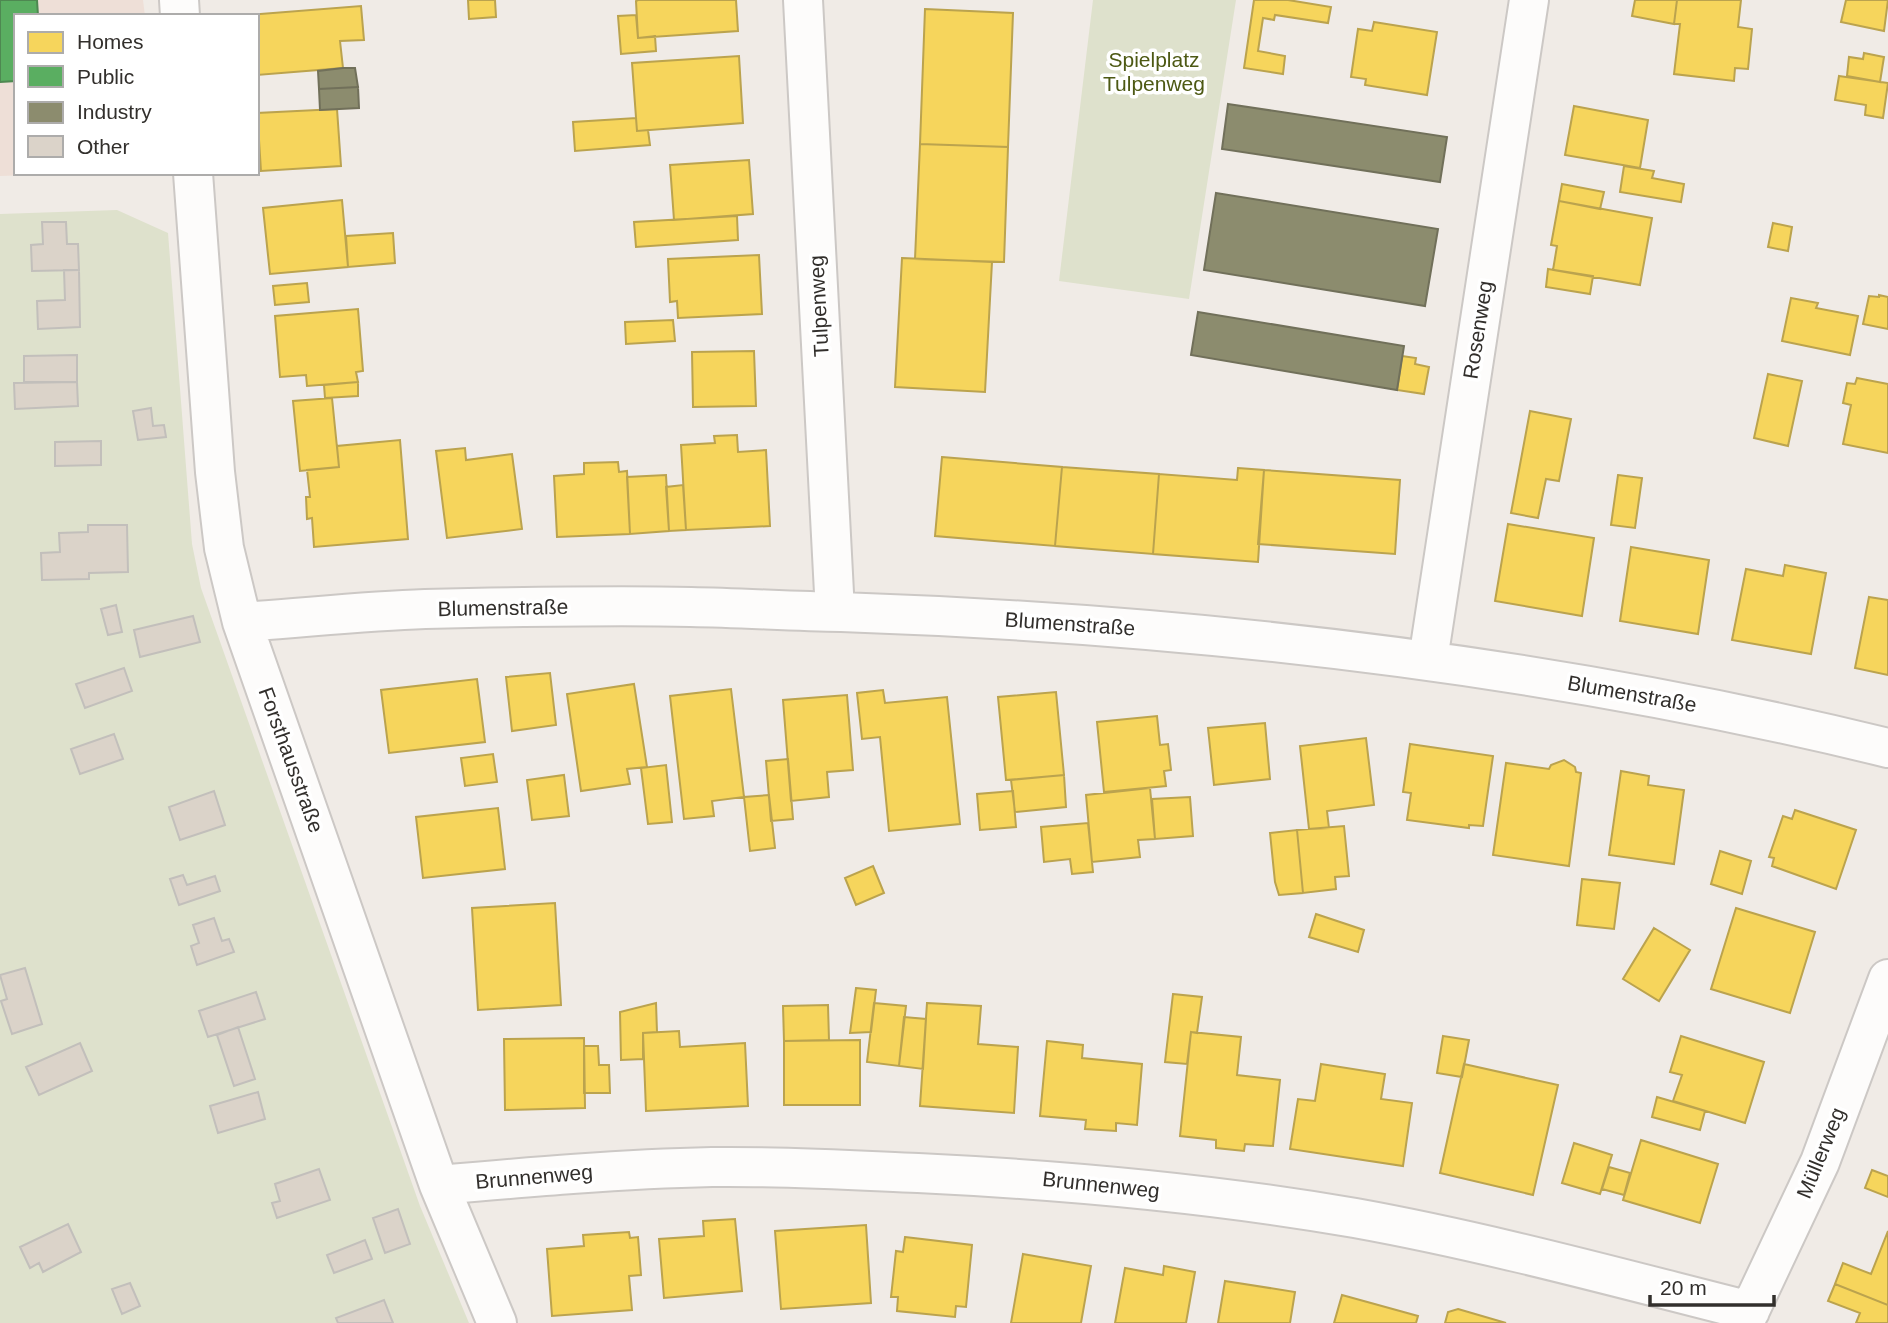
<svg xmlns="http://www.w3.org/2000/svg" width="1888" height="1323" font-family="Helvetica,sans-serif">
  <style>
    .education { fill: #eedfd7 }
    .green { fill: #dee1cc }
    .homes { fill: #f6d55c; stroke: #bba34e; stroke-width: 2 }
    .public { fill: #5aae61; stroke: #4e8851; stroke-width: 2 }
    .industry { fill: #8c8c6e; stroke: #71705a; stroke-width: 2 }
    .building { fill: #dbd3c9; stroke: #c2bfbb; stroke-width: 2 }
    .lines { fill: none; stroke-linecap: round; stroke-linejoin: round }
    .street-casing { stroke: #ccc8c5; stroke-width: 42 }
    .street { stroke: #fdfcfb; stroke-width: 38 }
    .labels { text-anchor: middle; stroke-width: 7; stroke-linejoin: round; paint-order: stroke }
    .park-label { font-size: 21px; fill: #4d5914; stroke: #fff }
    .street-label { font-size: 21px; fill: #322f2c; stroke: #fff }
  </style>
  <rect width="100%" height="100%" fill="#f0ebe6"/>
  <path class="education" d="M0 0H143L145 16H16V173H101L0 176Z"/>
  <path class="green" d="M1093 0H1236L1189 299 1059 281Z
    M117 210 168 233 192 544 201 588 420 1206 469 1323H0V214Z"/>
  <path class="homes" d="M468 0H495L496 17 469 19Z
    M638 0H736L738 31 638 38 636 1Z
    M1254 0H1288L1331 7 1328 23 1275 15 1274 20 1263 18 1258 51 1285 56 1283 74 1244 68Z
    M1635 0H1677L1674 24 1632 16Z
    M1677 0H1741L1738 27 1752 29 1748 69 1735 68 1734 81 1674 74 1680 24H1674Z
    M1846 0H1888L1884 31 1841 22Z
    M361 6 364 40 340 41 343 68 257 75V16L249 15Z
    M925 9 1013 13 1008 147 920 144Z
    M636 15 638 38 655 36 656 51 621 54 618 16Z
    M1374 22 1437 32 1427 95 1365 85 1366 79 1351 77 1358 29 1372 31Z
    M1864 53 1884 57 1880 82 1847 76 1849 57 1863 59Z
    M739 56 743 123 637 131 632 63Z
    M1839 76 1888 83 1883 118 1865 115 1866 105 1835 100Z
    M1574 106 1648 120 1640 168 1565 155Z
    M337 109 341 166 261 171 259 140H257V113Z
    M636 118 637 131 648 130 650 145 575 151 573 122Z
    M920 144 1008 147 1004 262 915 259Z
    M749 160 753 214 674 220 670 165Z
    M1624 166 1654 171 1652 178 1684 184 1681 202 1620 192Z
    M1562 184 1604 192 1600 209 1559 201Z
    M342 200 348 267 270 274 263 208Z
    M1559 201 1652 218 1640 285 1553 270 1557 246 1551 245Z
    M737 216 738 240 636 247 634 222Z
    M1773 223 1792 227 1788 251 1768 247Z
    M393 233 395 263 348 267 346 236Z
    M759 255 762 314 678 318 677 301 670 302 668 259Z
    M902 258 992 262 985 392 895 387Z
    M1548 269 1593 276 1590 294 1546 287Z
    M307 283 309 302 275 305 273 286Z
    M1879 295 1888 297V329L1863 324 1869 296 1879 297Z
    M1791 298 1818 303 1816 308 1858 316 1850 355 1782 341Z
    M358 309 363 371 356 372 358 382 307 386 306 375 280 377 275 316Z
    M673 320 675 341 626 344 625 322Z
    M754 351 756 406 693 407 692 352Z
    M1402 356 1416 358 1415 364 1429 367 1424 394 1397 390Z
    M1768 374 1802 381 1788 446 1754 438Z
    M1857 378 1888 384V453L1843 444 1851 405 1843 403 1847 383 1855 384Z
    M358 382V396L325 398 324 385Z
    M332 398 339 467 300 471 293 401Z
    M1530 411 1571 419 1559 481 1546 479 1538 518 1511 513Z
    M737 435 738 452 766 450 770 526 686 530 681 445 715 443 714 436Z
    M400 440 408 539 314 547 312 518 307 519 306 497H310L307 470 339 467 337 446Z
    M465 448 466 460 512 454 522 529 447 538 436 451Z
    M942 457 1062 467 1055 546 935 536Z
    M618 462 619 472 627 471 630 534 557 537 554 476 584 474V463Z
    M1062 467 1159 474 1153 554 1055 546Z
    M1238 468 1264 470 1258 562 1153 554 1159 474 1237 480Z
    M1264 470 1400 480 1395 554 1258 544Z
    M666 475 669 531 630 534 627 477Z
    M1618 475 1642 478 1635 528 1611 525Z
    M683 485 686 530 669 531 666 487Z
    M1508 524 1594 538 1582 616 1495 601Z
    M1631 547 1709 560 1698 634 1620 621Z
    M1785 565 1826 573 1811 654 1732 640 1746 569 1783 576Z
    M1869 597 1888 600V675L1855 668Z
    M550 673 556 725 512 731 506 677Z
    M477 679 485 742 389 753 381 690Z
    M634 684 647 767 627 769 630 784 581 791 567 694Z
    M731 689 744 797 712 801 714 816 684 819 670 696Z
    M883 690 885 703 947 697 960 824 889 831 880 737 862 739 857 693Z
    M1056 692 1064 775 1006 780 998 697Z
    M847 695 853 770 827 772 829 797 791 801 783 700Z
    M1157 716 1160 745 1168 744 1171 770 1164 771 1166 786 1104 792 1097 722Z
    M1265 723 1270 779 1214 785 1208 728Z
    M1366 738 1374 805 1327 811 1329 828 1309 829 1300 746Z
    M1410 744 1493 756 1483 826 1469 825V828L1407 820 1411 793 1403 792Z
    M493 754 497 782 465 786 461 758Z
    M788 759 793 819 771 821 766 761Z
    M1564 760 1575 767 1576 772 1581 773 1569 866 1493 855 1506 763 1549 769 1551 765Z
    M666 765 672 822 648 824 641 768Z
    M1621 771 1649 776 1648 785 1684 790 1674 864 1609 855Z
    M564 775 569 816 532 820 527 780Z
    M1064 775 1066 807 1015 812 1011 780Z
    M1150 788 1155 839 1138 840 1140 857 1092 862 1086 795Z
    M1013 791 1016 827 980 830 977 794Z
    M769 795 775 848 750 851 744 797Z
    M1190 797 1193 836 1155 839 1152 799Z
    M498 808 505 869 423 878 416 817Z
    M1795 810 1856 830 1836 889 1772 866 1774 858 1769 857 1783 816 1792 819Z
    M1088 823 1093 872 1072 874 1070 859 1044 862 1041 827Z
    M1344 826 1349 876 1335 877 1336 889 1303 893 1297 830Z
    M1297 830 1303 893 1279 895 1275 882 1270 833Z
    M1720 851 1751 861 1742 894 1711 884Z
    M873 866 884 893 856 905 845 878Z
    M1582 879 1620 883 1614 929 1577 925Z
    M555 903 561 1005 478 1010 472 908Z
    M1736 908 1815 932 1790 1013 1711 989Z
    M1316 914 1364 930 1358 952 1309 937Z
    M1654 928 1690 950 1659 1001 1623 979Z
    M856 988 876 990 871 1032 850 1033Z
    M1173 994 1202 997 1197 1033 1191 1032 1187 1064 1165 1062Z
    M656 1003 657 1032 643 1033V1059L621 1060 620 1012Z
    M874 1003 906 1006 899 1066 867 1062Z
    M927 1003 981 1006 978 1044 1018 1047 1014 1113 920 1106Z
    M828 1005 829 1040 784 1041 783 1006Z
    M904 1017 926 1019 923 1069 899 1066Z
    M679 1031 680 1047 745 1043 748 1106 646 1111 643 1033Z
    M1191 1032 1241 1037 1237 1075 1280 1080 1273 1146 1245 1144 1244 1151 1216 1148V1140L1180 1136Z
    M1443 1036 1469 1040 1462 1077 1437 1073Z
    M1681 1036 1764 1062 1745 1123 1673 1101 1682 1075 1670 1072Z
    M584 1038 585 1108 505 1110 504 1039Z
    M860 1040V1105H784V1041Z
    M1047 1041 1083 1045 1082 1058 1142 1064 1137 1125 1116 1123V1131L1085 1129 1086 1120 1040 1116Z
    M584 1046H598L599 1065H609L610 1093H584Z
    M1321 1064 1385 1074 1381 1099 1412 1103 1403 1166 1290 1149 1298 1099 1315 1101Z
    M1464 1064 1558 1085 1533 1195 1440 1173Z
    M1657 1097 1705 1111 1700 1130 1652 1117Z
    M1641 1140 1718 1164 1700 1223 1623 1200Z
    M1574 1143 1612 1155 1600 1194 1562 1183Z
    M1609 1167 1630 1173 1624 1195 1602 1189Z
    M1872 1170 1888 1176V1197L1865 1188Z
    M735 1219 742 1291 664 1298 659 1239 704 1236 703 1221Z
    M866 1225 871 1303 781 1309 775 1231Z
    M1888 1231V1305L1835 1284 1843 1263 1871 1274Z
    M629 1232 630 1238 638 1237 641 1275 629 1276 632 1310 552 1316 547 1249 584 1246 583 1235Z
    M905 1237 972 1245 966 1307 956 1306 955 1317 897 1311 898 1297H891L896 1251 903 1252Z
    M1023 1254 1091 1266 1081 1323H1011Z
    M1164 1266 1195 1272 1186 1323H1115L1125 1268 1163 1275Z
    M1225 1281 1295 1292 1290 1323H1218Z
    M1835 1284 1888 1305V1323H1856L1860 1313 1828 1301Z
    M1342 1295 1418 1316 1416 1323H1334Z
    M1458 1309 1506 1323H1445L1448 1312Z"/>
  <path class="public" d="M0 0H37L38 16H16V81L0 82Z"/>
  <path class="industry" d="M343 68H355L358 87 319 89 318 71Z
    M358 87 359 108 320 110 319 89Z
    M1228 104 1447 137 1440 182 1222 149Z
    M1216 193 1438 229 1425 306 1204 270Z
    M1198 312 1404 346 1397 390 1191 355Z"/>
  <path class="building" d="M42 222H66L67 244H78L79 270 32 271 31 245 43 244Z
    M64 270H79L80 327 38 329 37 301 65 300Z
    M77 355V382H24V356Z
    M77 382 78 406 15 409 14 383Z
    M151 408 153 426 164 425 166 437 138 440 133 411Z
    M101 441V465L55 466V442Z
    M88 525H127L128 572 89 573V579L42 580 41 553 60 552 59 533 88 532Z
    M116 605 122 632 108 635 101 609Z
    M193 616 200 642 140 657 134 630Z
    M124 668 132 691 85 708 76 684Z
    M114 734 123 759 80 774 71 749Z
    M214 791 225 825 180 840 169 807Z
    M183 875 187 885 215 876 220 891 179 905 170 879Z
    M214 918 222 941 229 939 234 952 197 965 191 946 199 943 193 925Z
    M25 968 42 1024 12 1034 1 1001 7 999 0 975Z
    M256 992 265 1019 208 1037 199 1011Z
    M238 1027 255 1079 234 1086 217 1035Z
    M80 1043 92 1071 39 1095 26 1067Z
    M258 1092 265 1119 218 1133 210 1106Z
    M319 1169 330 1200 277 1218 272 1203 280 1201 275 1184Z
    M398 1209 410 1244 385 1253 373 1218Z
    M68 1224 81 1252 43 1272 39 1263 30 1268 20 1247Z
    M365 1240 372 1259 334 1273 327 1255Z
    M130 1283 140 1306 122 1314 112 1289Z
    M384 1300 393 1323H338L336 1318Z"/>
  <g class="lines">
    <g class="street-casing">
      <path id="street" d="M179 0 180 16
        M803 0 835 612
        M193 173 215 472 224 548 242 622 439 1185 497 1323
        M242 622C303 618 364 611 425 609 513 607 603 605 691 607 741 608 791 611 841 612 1193 624 1545 664 1888 748
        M1428 660 1529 0
        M439 1185C530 1177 621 1169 712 1167 780 1166 849 1170 918 1173 1064 1180 1210 1193 1355 1218 1488 1242 1619 1278 1750 1311
        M1744 1323 1820 1162 1888 979"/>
    </g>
    <use href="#street" class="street"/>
  </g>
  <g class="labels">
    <g class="park-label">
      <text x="1154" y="67">Spielplatz<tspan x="1154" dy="24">Tulpenweg</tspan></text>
    </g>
    <g class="street-label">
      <text transform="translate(819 306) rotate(-93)" y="7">Tulpenweg</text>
      <text transform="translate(1478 330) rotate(-81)" y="7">Rosenweg</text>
      <text transform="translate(503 608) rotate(-1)" y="7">Blumenstraße</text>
      <text transform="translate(1070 624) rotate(4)" y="7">Blumenstraße</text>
      <text transform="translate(1632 694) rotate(10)" y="7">Blumenstraße</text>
      <text transform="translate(291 760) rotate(70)" y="7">Forsthausstraße</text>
      <text transform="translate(1821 1153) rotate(-68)" y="7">Müllerweg</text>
      <text transform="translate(534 1177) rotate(-5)" y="7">Brunnenweg</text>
      <text transform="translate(1101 1185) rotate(6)" y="7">Brunnenweg</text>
    </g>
  </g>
  <rect x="14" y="14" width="245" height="161" fill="#ffffff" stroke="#adacab" stroke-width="2"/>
  <rect x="28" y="32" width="35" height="21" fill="#f6d55c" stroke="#adacab" stroke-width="2"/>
  <text x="77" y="49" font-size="21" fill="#322f2c">Homes</text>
  <rect x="28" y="66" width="35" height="21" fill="#5aae61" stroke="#adacab" stroke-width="2"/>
  <text x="77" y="84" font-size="21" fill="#322f2c">Public</text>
  <rect x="28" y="102" width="35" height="21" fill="#8c8c6e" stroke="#adacab" stroke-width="2"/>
  <text x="77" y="119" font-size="21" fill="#322f2c">Industry</text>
  <rect x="28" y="136" width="35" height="21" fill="#dbd3c9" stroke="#adacab" stroke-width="2"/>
  <text x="77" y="154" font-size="21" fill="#322f2c">Other</text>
  <path d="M1650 1295v10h124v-10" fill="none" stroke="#322f2c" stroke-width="3.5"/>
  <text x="1660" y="1295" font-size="21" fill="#322f2c" stroke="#ffffff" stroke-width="5" paint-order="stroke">20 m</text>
</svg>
